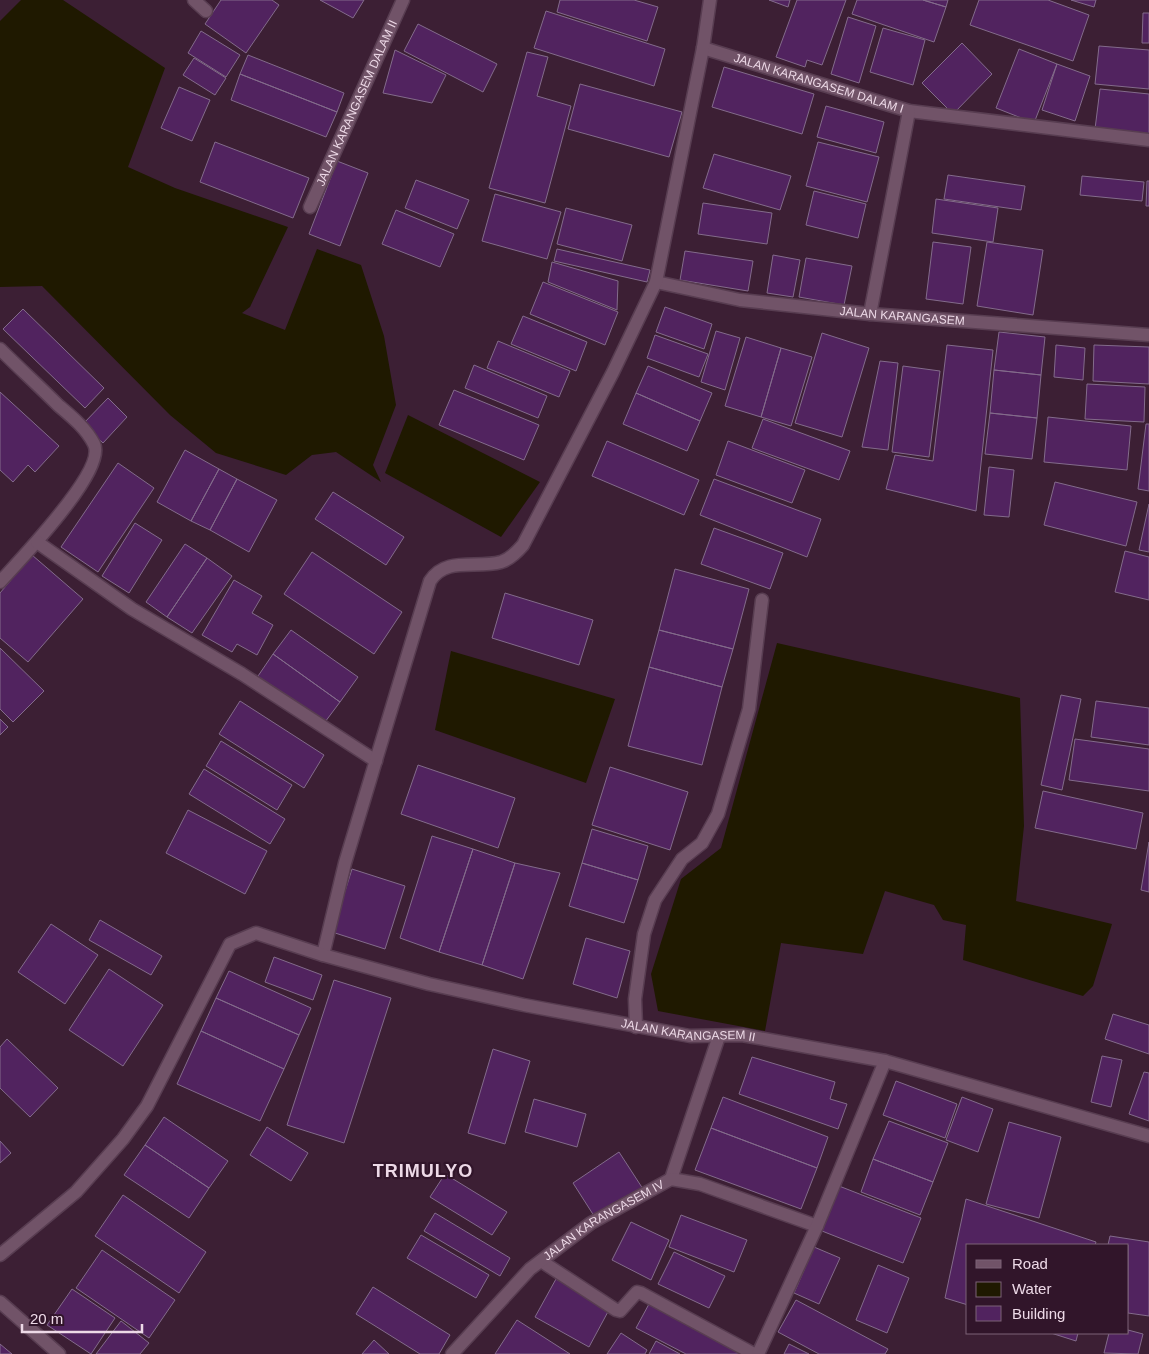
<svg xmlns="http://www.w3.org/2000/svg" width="1149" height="1354" font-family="Arial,sans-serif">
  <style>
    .water { fill: #1f1900 }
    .building { fill: #51235f; stroke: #836b8b }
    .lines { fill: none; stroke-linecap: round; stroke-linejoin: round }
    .service-casing { stroke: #583d51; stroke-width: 15 }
    .minor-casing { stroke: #583d51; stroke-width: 15 }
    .service { stroke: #715368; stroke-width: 12 }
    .minor { stroke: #715368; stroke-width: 12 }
    .labels { text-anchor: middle; stroke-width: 4.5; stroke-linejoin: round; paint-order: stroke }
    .street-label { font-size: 12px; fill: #edd9e7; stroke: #31152a }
    .district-label { font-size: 18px; font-weight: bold; letter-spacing: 1px; fill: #edd9e7; stroke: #31152a }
  </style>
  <rect width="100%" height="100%" fill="#3c1f34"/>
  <path class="water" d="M21 0H63L165 68 128 167 175 188 288 227 250 307 242 313 285 330 317 249 361 265 384 336 396 405 373 465 381 482 336 452 312 455 286 475 216 453 170 415 42 286 0 287V21Z
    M408 415 540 482 501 537 385 473Z
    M777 643 1020 698 1024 826 1016 901 1112 924 1093 986 1083 996 963 960 966 925 943 920 934 905 885 891 863 954 781 943 765 1031 658 1011 651 974 681 879 721 848Z
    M451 651 615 699 586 783 435 730Z"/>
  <path class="building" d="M221 0H272L279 5 246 53 205 24Z
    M320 0H364L353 18Z
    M560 0H634L658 7 647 41 557 12Z
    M769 0H790L788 7Z
    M797 0H846L822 65 807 60 805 67 776 57Z
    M857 0H923L946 7 934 42 852 14Z
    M923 0H948L946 7Z
    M979 0H1048L1089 15 1073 61 970 25Z
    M1071 0H1096L1094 7Z
    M546 11 665 49 654 86 534 48Z
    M1143 13H1149V43H1142Z
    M848 17 876 26 859 83 831 74Z
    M418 24 497 64 483 92 404 51Z
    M883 28 925 40 913 85 870 72Z
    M201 31 240 55 226 77 188 53Z
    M962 43 992 74 953 114 922 83Z
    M1099 46 1149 50V89L1095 84Z
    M1019 49 1057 64 1034 123 996 108Z
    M395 50 446 75 432 103 383 93Z
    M527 52 548 57 537 96 571 106 545 203 489 188Z
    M248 55 344 93 337 112 240 74Z
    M194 58 226 78 215 95 183 75Z
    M1057 64 1090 76 1075 121 1042 110Z
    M724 67 814 94 802 134 712 107Z
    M240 74 337 112 326 137 231 100Z
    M580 84 682 112 669 157 568 129Z
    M179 87 210 100 192 141 161 128Z
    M1100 89 1149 94V135L1095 129Z
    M826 106 884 122 876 153 817 137Z
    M215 142 309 178 293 218 200 182Z
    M818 142 879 157 867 202 806 186Z
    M714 154 791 176 780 210 703 188Z
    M337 161 368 173 340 246 309 234Z
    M948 175 1025 186 1021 210 944 199Z
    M1082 176 1144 182 1142 201 1080 195Z
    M416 180 469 200 457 229 405 208Z
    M1147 181H1149V206H1146Z
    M814 191 866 204 858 238 806 225Z
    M495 194 561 212 547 259 482 241Z
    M936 199 998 208 993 242 932 233Z
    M703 203 772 213 767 244 698 234Z
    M566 208 632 225 622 261 557 244Z
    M396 210 454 234 440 267 382 244Z
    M933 242 971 247 963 304 926 299Z
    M987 242 1043 250 1033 315 977 306Z
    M557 249 650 270 647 282 554 261Z
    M685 251 753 261 748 291 680 280Z
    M773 255 800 260 793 297 767 293Z
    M806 258 852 266 844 305 799 297Z
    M552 262 618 281 617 310 548 282Z
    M543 282 618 312 605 345 530 314Z
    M665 307 712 324 704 349 656 332Z
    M23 309 104 388 85 408 3 329Z
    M523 316 587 342 576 371 511 344Z
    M716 331 740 338 725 390 701 382Z
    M999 332 1045 337 1041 375 994 370Z
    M822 333 869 348 842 437 795 423Z
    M655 335 708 354 699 377 647 358Z
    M746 337 781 348 761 417 725 406Z
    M498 341 570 371 559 397 487 368Z
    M947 345 993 350 976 511 886 489 895 455 933 461Z
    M1056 345 1085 348 1083 380 1054 377Z
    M1094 345 1149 347V384L1093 381Z
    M781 348 812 357 791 426 761 417Z
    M880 361 898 363 888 450 862 447Z
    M474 365 547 396 538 418 465 388Z
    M648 366 712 393 700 421 636 393Z
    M903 366 940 371 929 457 892 452Z
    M994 370 1041 375 1037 418 990 413Z
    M1087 384 1145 387 1144 422 1085 419Z
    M454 390 539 425 524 460 439 425Z
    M0 392 59 446 35 472 28 465 13 482 0 470Z
    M636 393 700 421 687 451 623 424Z
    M108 398 127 417 103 443 83 424Z
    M990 413 1037 418 1032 459 985 454Z
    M1048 417 1131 426 1127 470 1044 462Z
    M763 419 850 451 839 480 752 448Z
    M1146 424H1149V491L1138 489Z
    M607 441 699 480 684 515 592 476Z
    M728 441 805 470 792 503 716 475Z
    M185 450 219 469 191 521 157 502Z
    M118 463 154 488 98 572 61 547Z
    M989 467 1014 470 1009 517 984 515Z
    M219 469 237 479 210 530 191 521Z
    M237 479 277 500 249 552 210 530Z
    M714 479 821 519 807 557 700 515Z
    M1055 482 1137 502 1126 546 1044 525Z
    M333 492 404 537 386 565 315 519Z
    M1149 504V552L1139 550Z
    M135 523 162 540 129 593 102 576Z
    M714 528 783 553 770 589 701 564Z
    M185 544 207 558 167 617 146 602Z
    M1125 551 1149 557V600L1115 592Z
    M312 552 402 612 374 654 284 594Z
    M32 555 83 599 28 662 0 638V593Z
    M207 558 232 576 192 633 167 617Z
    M675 569 749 589 733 649 659 630Z
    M234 580 262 596 252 613 273 625 257 655 237 644 232 652 202 635Z
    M505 593 593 620 579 665 492 638Z
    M291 630 358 677 340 702 273 654Z
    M659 630 733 649 722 687 649 667Z
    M0 648 44 691 13 722 0 709Z
    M273 654 340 702 322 726 256 679Z
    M649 667 722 687 702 765 628 746Z
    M1061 695 1081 699 1062 790 1041 785Z
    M240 701 324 755 304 788 219 734Z
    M1096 701 1149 708V745L1091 737Z
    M0 719 8 727 0 735Z
    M1075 739 1149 749V791L1069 780Z
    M221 741 292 785 277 810 206 766Z
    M418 765 515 798 498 848 401 814Z
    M610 767 688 792 670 850 592 825Z
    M204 769 285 819 270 844 189 794Z
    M1043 791 1143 813 1136 849 1035 828Z
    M188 810 267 851 245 894 166 853Z
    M592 829 648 846 638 880 582 863Z
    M432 836 473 849 439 952 400 938Z
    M1149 842V892L1141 890Z
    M473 849 515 863 482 965 439 952Z
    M515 863 560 873 523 979 482 965Z
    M582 863 638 880 624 923 569 906Z
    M352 869 405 886 385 949 332 932Z
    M100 920 162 956 151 975 89 940Z
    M51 924 98 955 65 1004 18 972Z
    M586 938 630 951 617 998 573 984Z
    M274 957 322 975 313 1000 265 982Z
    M109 969 163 1005 123 1066 69 1030Z
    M229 971 311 1008 299 1035 216 998Z
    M334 980 391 998 344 1143 287 1125Z
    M216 998 299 1035 284 1069 201 1031Z
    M1113 1014 1149 1025V1054L1105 1039Z
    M201 1031 284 1069 260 1121 177 1084Z
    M7 1039 58 1088 30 1117 0 1088V1047Z
    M493 1049 530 1061 505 1144 468 1133Z
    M1102 1056 1122 1060 1111 1107 1091 1102Z
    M752 1057 835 1082 830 1099 847 1104 838 1129 739 1094Z
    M1144 1072 1149 1073V1121L1129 1114Z
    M896 1081 957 1104 945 1138 883 1115Z
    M723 1097 828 1137 817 1168 711 1128Z
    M962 1097 993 1109 978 1152 946 1140Z
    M534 1099 586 1114 577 1147 525 1132Z
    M164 1117 228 1161 209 1188 145 1145Z
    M889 1121 948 1143 933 1182 873 1159Z
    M1009 1122 1061 1137 1039 1218 986 1204Z
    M267 1127 308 1153 291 1181 250 1155Z
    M711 1128 817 1168 801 1209 695 1170Z
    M0 1141 11 1153 0 1163Z
    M145 1145 209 1188 189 1218 124 1175Z
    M619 1152 643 1189 596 1219 573 1183Z
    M873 1159 933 1182 920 1215 861 1192Z
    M445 1174 507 1212 492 1235 430 1197Z
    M839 1186 921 1218 903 1263 822 1231Z
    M123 1195 206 1252 179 1293 95 1236Z
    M966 1199 1096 1242 1095 1245H968V1305L945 1298Z
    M435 1213 510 1258 500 1276 424 1231Z
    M681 1215 747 1240 734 1272 669 1247Z
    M631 1222 669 1240 651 1280 612 1260Z
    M421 1235 489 1275 476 1298 407 1258Z
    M1110 1236 1149 1242V1316L1128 1313V1245H1108Z
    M814 1247 840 1258 819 1304 794 1293Z
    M102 1250 175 1300 149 1338 76 1288Z
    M674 1252 725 1276 709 1308 658 1284Z
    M878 1265 909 1278 887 1333 856 1320Z
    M556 1279 610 1308 589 1347 535 1317Z
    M373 1287 450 1335 439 1354H420L356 1314Z
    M72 1289 115 1318 91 1354 47 1325Z
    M796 1300 888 1349 885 1354H819L778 1332Z
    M649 1304 740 1350 738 1354H686L636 1328Z
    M517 1320 570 1354H495Z
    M121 1321 149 1343 140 1354H96Z
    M1128 1330 1143 1334 1138 1354 1104 1353 1109 1333H1128Z
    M621 1333 647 1350 645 1354H607Z
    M1051 1333H1078L1076 1341Z
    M374 1340 389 1354H362Z
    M656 1341 680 1354H649Z
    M0 1344 12 1354H0Z
    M789 1344 809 1354H784Z"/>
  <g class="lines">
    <g class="service-casing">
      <path id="service" d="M541 1261 616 1310 620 1311 637 1292 641 1293 754 1354"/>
    </g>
    <g class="minor-casing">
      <g id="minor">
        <path d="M194 0 206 11"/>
        <path id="s1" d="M703 48 909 111 1149 140"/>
        <path id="s2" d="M310 207 403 0"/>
        <path id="s3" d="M656 282 740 300 870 314 1149 335"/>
        <path d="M870 314 909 111"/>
        <path d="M0 349C19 368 39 386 58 405 71 416 86 428 94 444 107 470 19 561 0 582"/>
        <path d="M37 542 132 609 242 674 376 761"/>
        <path d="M323 955 345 863 430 581C446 556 476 569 501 562 510 559 517 552 523 545L613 372 656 282 703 48 710 0"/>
        <path d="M636 1027 635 999 644 934 655 900 682 859 702 843 718 814 749 709 762 600"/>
        <path d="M671 1179 719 1036"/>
        <path id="s4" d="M0 1255 76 1192 123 1139 147 1106 230 944 256 933 323 955 429 984 524 1005 690 1036 742 1035 885 1061 1149 1136"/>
        <path d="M0 1302 59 1354"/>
        <path id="s5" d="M452 1354 530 1269 591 1223 671 1179 700 1184 817 1226"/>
        <path d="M758 1354 817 1226 885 1061"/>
      </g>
    </g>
    <use href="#service" class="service"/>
    <use href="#minor" class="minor"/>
  </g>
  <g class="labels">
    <g class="street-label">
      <text dy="4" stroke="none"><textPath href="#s1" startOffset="121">JALAN KARANGASEM DALAM I</textPath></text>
      <text dy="4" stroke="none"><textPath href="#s2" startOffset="114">JALAN KARANGASEM DALAM II</textPath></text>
      <text dy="4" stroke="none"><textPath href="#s3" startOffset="249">JALAN KARANGASEM</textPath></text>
      <text dy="4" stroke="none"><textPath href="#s4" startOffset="865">JALAN KARANGASEM II</textPath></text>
      <text dy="4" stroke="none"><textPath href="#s5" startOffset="204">JALAN KARANGASEM IV</textPath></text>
    </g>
    <g class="district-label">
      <text x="423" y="1177">TRIMULYO</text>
    </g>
  </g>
  <rect x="966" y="1244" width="162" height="90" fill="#31152a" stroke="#7c6376"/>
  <rect x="976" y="1260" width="25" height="8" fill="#715368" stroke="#7c6376"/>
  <text x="1012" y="1269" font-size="15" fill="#edd9e7">Road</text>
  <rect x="976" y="1282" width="25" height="15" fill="#1f1900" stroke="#7c6376"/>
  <text x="1012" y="1294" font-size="15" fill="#edd9e7">Water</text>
  <rect x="976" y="1306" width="25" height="15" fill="#51235f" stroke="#7c6376"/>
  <text x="1012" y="1319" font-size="15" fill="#edd9e7">Building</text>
  <path d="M22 1324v8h120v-8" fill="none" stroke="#edd9e7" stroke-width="2.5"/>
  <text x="30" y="1324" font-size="15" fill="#edd9e7" stroke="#31152a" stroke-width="4" paint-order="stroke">20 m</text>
</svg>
